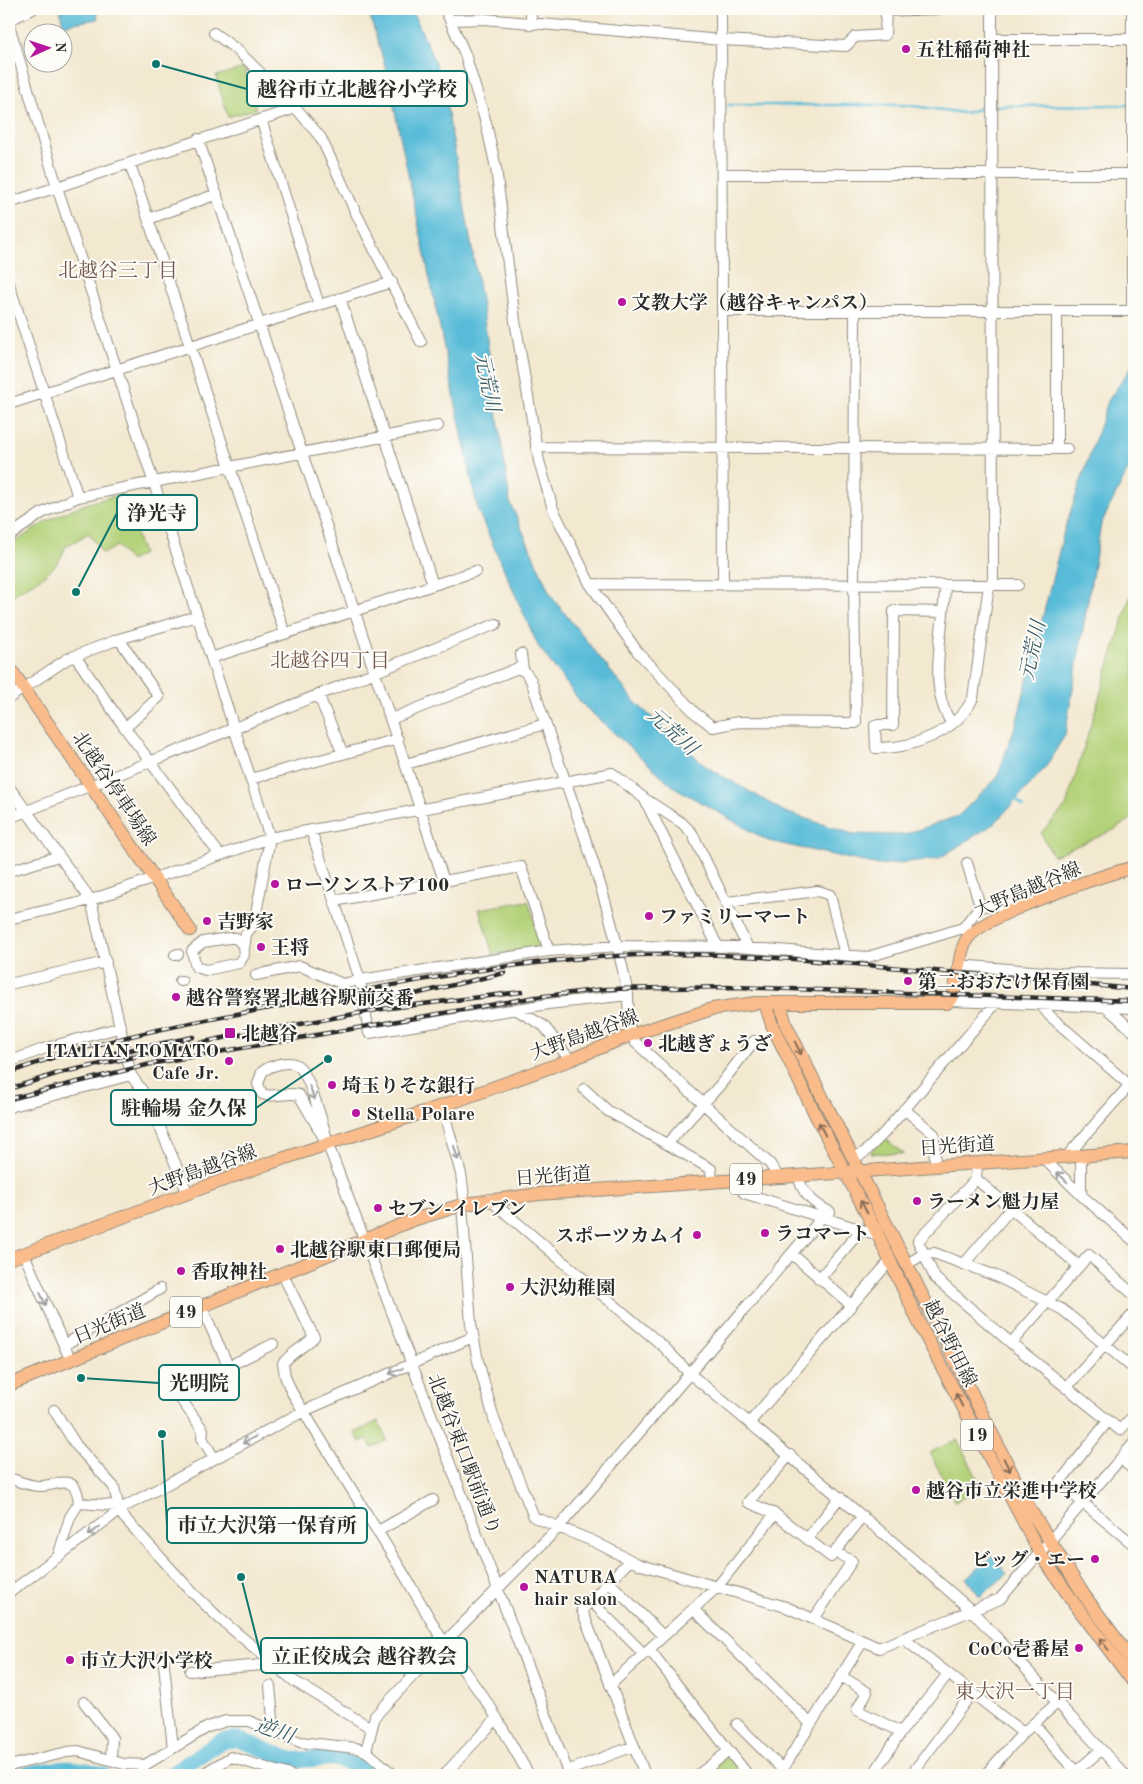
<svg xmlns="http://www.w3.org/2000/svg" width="1143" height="1784" font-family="'Old Standard TT','Noto Serif JP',serif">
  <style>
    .green { fill: #b3d279; stroke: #6f7e52 }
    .water { fill: #59bcd8; stroke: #427482 }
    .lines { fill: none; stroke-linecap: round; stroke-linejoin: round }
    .stream { stroke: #59bcd8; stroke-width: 2.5 }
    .river { stroke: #59bcd8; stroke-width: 16 }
    .minor-casing { stroke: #8f8a7e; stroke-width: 12 }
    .major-casing { stroke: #8f8a7e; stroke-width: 14 }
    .minor { stroke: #fff; stroke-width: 10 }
    .major { stroke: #fabc8b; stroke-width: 12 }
    .rail-casing { stroke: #2b2b2b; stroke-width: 4.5 }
    .rail { stroke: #fdfcf7; stroke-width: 2.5; stroke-dasharray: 8; stroke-linecap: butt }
    .oneway { stroke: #886c56 }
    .oneway2 { stroke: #a0a0a0 }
    .poi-dot { fill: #b5179e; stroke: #fdfcf7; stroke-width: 2 }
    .labels { text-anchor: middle; stroke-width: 4; stroke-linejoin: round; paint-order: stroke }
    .shield { fill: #fdfcf7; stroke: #6a6a68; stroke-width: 1 }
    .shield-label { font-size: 18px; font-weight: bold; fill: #2b2b2b }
    .poi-label { font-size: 19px; font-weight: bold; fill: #2b2b2b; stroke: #fdfcf7; text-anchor: start }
    .street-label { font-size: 19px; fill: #2b2b2b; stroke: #fdfcf7 }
    .neighbourhood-label { font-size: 20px; fill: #74584d; stroke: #fdfcf7 }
    .water-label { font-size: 20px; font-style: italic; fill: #3b5e68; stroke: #fdfcf7 }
    .leader { fill: none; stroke: #0f766e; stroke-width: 2 }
    .callout-dot { fill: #0f766e; stroke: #fdfcf7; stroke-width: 2 }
    .callout { fill: #fdfcf7; stroke: #0f766e; stroke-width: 2 }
    .callout-label { font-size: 20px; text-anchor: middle; font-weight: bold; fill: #2b2b2b }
  </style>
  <rect width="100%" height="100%" fill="#fdfcf7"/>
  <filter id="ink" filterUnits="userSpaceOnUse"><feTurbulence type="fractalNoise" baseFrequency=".02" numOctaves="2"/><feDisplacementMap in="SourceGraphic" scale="10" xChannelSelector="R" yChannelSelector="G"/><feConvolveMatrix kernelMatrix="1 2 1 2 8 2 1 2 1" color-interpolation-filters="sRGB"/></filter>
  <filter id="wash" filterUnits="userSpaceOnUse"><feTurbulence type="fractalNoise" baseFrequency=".0096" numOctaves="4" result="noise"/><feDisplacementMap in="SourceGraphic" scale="20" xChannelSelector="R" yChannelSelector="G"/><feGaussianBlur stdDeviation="1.12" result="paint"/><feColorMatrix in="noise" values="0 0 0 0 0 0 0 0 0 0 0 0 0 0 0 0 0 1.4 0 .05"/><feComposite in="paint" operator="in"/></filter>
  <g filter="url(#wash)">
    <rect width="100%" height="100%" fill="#f3e8d0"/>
    <path class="green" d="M244 68 256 109 228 117 216 76Z
      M122 495 143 554 130 561 117 546 103 554 89 533 65 547C59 573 29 583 9 598V547C46 519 76 503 122 495Z
      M1134 584V817L1114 830 1053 856 1041 833 1066 806Z
      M528 901 543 946 493 955 479 909Z
      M883 1137 904 1154 870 1153Z
      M378 1421 387 1440 372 1448 367 1439 360 1442 355 1433Z
      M956 1440 958 1441 982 1487 955 1502 931 1455V1452Z
      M728 1755 744 1775H703Z"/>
    <path class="water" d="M60 9H96L98 19 63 25Z
      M368 9H412L442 79 483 311 510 502 551 596 635 702 707 767 785 812 853 834 903 835 958 816 997 778 1017 721 1064 531 1108 401 1134 363V458L1101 524 1065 735 1045 768 995 823 938 859 878 865 768 841 674 787 582 704 538 646 478 511 387 73Z
      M993 1556 1007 1574 980 1597 966 1578Z"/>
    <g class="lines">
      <path class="stream" d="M457 9 464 14
        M728 105H906L964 113 990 106
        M996 106 1127 105
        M1014 798 1024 807"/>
      <path class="river" d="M20 1775C51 1770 72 1764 103 1775
        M170 1775 221 1741 237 1739 292 1760 334 1758 365 1769 374 1775"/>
    </g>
  </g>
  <g filter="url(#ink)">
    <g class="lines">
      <g class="minor-casing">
        <path id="minor" d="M445 9 465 54 486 123 496 168 515 321 539 461 553 509 590 584 637 651 695 713 713 727 739 722 856 723 854 585 855 311
          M531 9V25
          M721 9 723 585
          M992 9 993 585
          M886 11 939 9
          M9 20 33 9
          M452 20 484 19 721 40 846 46 855 37 885 35 886 9
          M9 25 57 187 270 838 254 924 246 934 244 949
          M214 33 237 50 296 108
          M992 39H1134
          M261 119 319 305
          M198 139 444 881
          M130 164 285 634
          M722 174H1134
          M9 203 296 108 321 138 356 213 421 342
          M148 219 217 194
          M9 284 78 497
          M340 298 433 585
          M722 311H1132V9
          M9 404 392 282
          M536 447 1067 449
          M1057 449V311
          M9 523 13 533
          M9 536 42 513 78 497 438 426
          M590 584 1018 585
          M945 585C945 627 926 686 951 722
          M943 612 894 611 893 725H875L876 748C912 749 957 732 973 698L989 585
          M119 639 159 697 125 728
          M521 654 523 670
          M75 656 125 728 220 855
          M211 658 476 571
          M318 694 343 754
          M9 698 67 659 119 639 197 616
          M391 719 518 668 525 672 531 680C564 784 608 887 628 995
          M406 764 545 724
          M250 779 398 739
          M9 787 91 900 131 1075 148 1099 188 1194
          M645 800 718 947
          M9 818 496 624
          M311 830 360 980 369 1033 548 1004 628 995 629 1027 635 1042 770 1164 778 1176
          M967 863 980 906 1010 905 1017 909
          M9 871 59 856
          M334 901 521 867 549 951
          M727 902 818 891 830 895 845 955
          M9 919 91 900 270 838 612 773 645 799 682 823 692 833 748 948
          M963 928 980 906
          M229 938H236L243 945 244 955 239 963 206 970 196 967 192 951 203 942Z
          M175 955 178 954
          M958 965 1057 973 1134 974
          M256 975 300 966 343 984 360 980 549 951 619 946 738 947 868 957 963 928 974 931
          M180 981H182
          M9 984 106 962
          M951 1001 1134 1008
          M1041 1005 1050 1016 1134 1089
          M1104 1005 1134 1032
          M515 1009 544 1026 570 1060
          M9 1062 43 1049 121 1027
          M584 1089 608 1111 711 1169 712 1182
          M442 1106 461 1174 465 1204
          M9 1107 131 1075
          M904 1109 934 1134 935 1166
          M668 1143 720 1085 754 1041
          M328 1145 299 1095C287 1091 274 1099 262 1094L258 1084 262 1072C269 1066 289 1059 298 1066 309 1073 325 1130 328 1145L569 1775
          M1081 1155V1195
          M1067 1156 1134 1080
          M854 1158 865 1152 884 1133 997 1002
          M1043 1158 1081 1195 1134 1241
          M977 1163 976 1179 918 1241 935 1278 1011 1343 1120 1430 1134 1415
          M799 1175C799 1191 815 1205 830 1212
          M976 1179 1079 1266
          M736 1180 744 1193 878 1235
          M489 1199 664 1347 689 1373 885 1535 972 1611 1125 1775
          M462 1205 471 1324 478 1361 494 1419 534 1517 595 1542 638 1564 786 1607 879 1648 1000 1599 1134 1443
          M24 1254 70 1359
          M792 1254 851 1305
          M965 1263 1012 1207
          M907 1264 924 1254 934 1253 996 1276 1063 1310 1134 1369
          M282 1273 314 1337C304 1347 292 1352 283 1363L285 1376 291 1391 405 1576 444 1643 491 1708 529 1775
          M819 1279 861 1230
          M201 1306 228 1365
          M1011 1343 1089 1255 1134 1295
          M64 1345 160 1289
          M1066 1388 1134 1313
          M54 1410 76 1445 114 1487 120 1513 192 1592 219 1618 294 1681 371 1728
          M1108 1421 1059 1483 1134 1545
          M750 1422 889 1262
          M790 1455 748 1502 775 1514 831 1557 863 1516
          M214 1458 202 1438 203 1430 180 1398 181 1390 273 1344
          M1121 1459 1134 1470
          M9 1478C18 1481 29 1486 39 1486 59 1486 76 1471 79 1503L120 1506
          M378 1531 433 1500
          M807 1539 840 1497
          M58 1557 70 1517 79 1503
          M630 1560 582 1610 645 1775
          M609 1582 663 1636
          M9 1593 124 1507 304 1411 473 1337
          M591 1601 644 1654
          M693 1609 811 1724
          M814 1619 852 1561 835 1552
          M903 1638 1023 1733
          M649 1649 748 1775
          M163 1656 173 1748
          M190 1671 273 1664
          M841 1676 867 1692 857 1710 901 1732
          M610 1685 717 1587 775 1514
          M270 1686 274 1730
          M84 1702 112 1738 111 1760
          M737 1724 782 1769
          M1034 1724 1076 1772
          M366 1751 375 1716 444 1643 558 1528 815 1226 826 1210
          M9 1766 67 1752 78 1751 124 1764 145 1765 208 1727 226 1721H249L300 1742 356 1748 366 1751 394 1775
          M567 1771 634 1746
          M201 1775 231 1757 290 1775
          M444 1775 497 1718
          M698 1775 729 1751
          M779 1775 863 1641
          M873 1775 901 1732 948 1674
          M911 1775 972 1693
          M985 1775 1023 1733 1058 1702
          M1072 1775 1101 1750"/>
      </g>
      <g class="major-casing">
        <path id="major" d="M9 667 190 930
          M765 1003 772 1025 816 1116 878 1235 923 1331 1040 1553 1074 1603 1134 1683
          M780 1003 786 1025 1031 1511 1084 1595 1134 1663
          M9 1259 267 1164 442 1106 570 1060 631 1035 712 1009 756 1003H947C960 995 956 955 967 939 984 914 1101 876 1134 867
          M9 1385 413 1220 465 1204 539 1194 1134 1152"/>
      </g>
      <use href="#minor" class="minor"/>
      <use href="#major" class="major"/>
      <g class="rail-casing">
        <path id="rail" d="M377 1003 504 973
          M105 1055 193 1037
          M9 1073C98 1039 192 1022 286 1005 403 983 519 959 637 955 718 952 798 959 878 966 963 973 1049 981 1134 989
          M9 1089 59 1073 223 1038 382 1009 521 992
          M9 1099 155 1063 536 997 605 989 735 987 1134 1001"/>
      </g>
      <use href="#rail" class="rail"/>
    </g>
    <defs><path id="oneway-shaft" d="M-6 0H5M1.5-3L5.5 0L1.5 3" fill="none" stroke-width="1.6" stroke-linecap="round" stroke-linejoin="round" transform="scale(1.25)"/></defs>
    <g class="oneway">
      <use href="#oneway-shaft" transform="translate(798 1048) rotate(63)"/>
      <use href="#oneway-shaft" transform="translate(822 1129) rotate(-116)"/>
      <use href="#oneway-shaft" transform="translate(864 1207) rotate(-119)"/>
      <use href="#oneway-shaft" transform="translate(959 1400) rotate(-117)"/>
      <use href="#oneway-shaft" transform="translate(1007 1465) rotate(63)"/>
      <use href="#oneway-shaft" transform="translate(1104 1644) rotate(-127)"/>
    </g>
    <g class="oneway2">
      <use href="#oneway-shaft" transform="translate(312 1093) rotate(69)"/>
      <use href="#oneway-shaft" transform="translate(456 1153) rotate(74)"/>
      <use href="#oneway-shaft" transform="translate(1062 1177) rotate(-136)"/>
      <use href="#oneway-shaft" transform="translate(43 1299) rotate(67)"/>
      <use href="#oneway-shaft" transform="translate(396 1371) rotate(157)"/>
      <use href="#oneway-shaft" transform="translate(249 1440) rotate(152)"/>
      <use href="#oneway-shaft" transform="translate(94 1531) rotate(144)"/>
    </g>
  </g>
  <g class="poi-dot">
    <circle cx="906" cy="49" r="5"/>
    <circle cx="622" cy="302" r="5"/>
    <circle cx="275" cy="884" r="5"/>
    <circle cx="649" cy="916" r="5"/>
    <circle cx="207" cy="921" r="5"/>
    <circle cx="261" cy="947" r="5"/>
    <circle cx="908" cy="981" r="5"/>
    <circle cx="176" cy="997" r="5"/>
    <rect x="224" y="1027" width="12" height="12" rx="2.5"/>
    <circle cx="648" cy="1043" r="5"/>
    <circle cx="229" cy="1061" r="5"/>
    <circle cx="332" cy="1085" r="5"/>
    <circle cx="356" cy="1113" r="5"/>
    <circle cx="917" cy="1201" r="5"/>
    <circle cx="378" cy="1208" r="5"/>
    <circle cx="765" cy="1233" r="5"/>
    <circle cx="697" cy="1235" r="5"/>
    <circle cx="280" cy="1249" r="5"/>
    <circle cx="181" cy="1271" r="5"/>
    <circle cx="510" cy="1287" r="5"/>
    <circle cx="916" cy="1490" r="5"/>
    <circle cx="1095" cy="1559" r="5"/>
    <circle cx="524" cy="1587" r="5"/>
    <circle cx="1079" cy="1648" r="5"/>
    <circle cx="70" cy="1660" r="5"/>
  </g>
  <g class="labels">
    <g class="shield">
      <rect x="730" y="1163.5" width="32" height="31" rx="4"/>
      <rect x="170" y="1296.5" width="32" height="31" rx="4"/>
      <rect x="961" y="1419.5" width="32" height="31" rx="4"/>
    </g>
    <g class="shield-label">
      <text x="746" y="1185">49</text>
      <text x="186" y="1318">49</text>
      <text x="977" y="1441">19</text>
    </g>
    <g class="poi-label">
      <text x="916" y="56">五社稲荷神社</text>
      <text x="632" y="309">文教大学（越谷キャンパス）</text>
      <text x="285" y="891">ローソンストア100</text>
      <text x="659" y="923">ファミリーマート</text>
      <text x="217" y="928">吉野家</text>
      <text x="271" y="954">王将</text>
      <text x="918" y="988">第二おおたけ保育園</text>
      <text x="186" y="1004">越谷警察署北越谷駅前交番</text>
      <text x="241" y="1040">北越谷</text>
      <text x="658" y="1050">北越ぎょうざ</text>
      <text x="219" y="1057" text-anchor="end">ITALIAN TOMATO<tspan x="219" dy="22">Cafe Jr.</tspan></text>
      <text x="342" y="1092">埼玉りそな銀行</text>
      <text x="366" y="1120">Stella Polare</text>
      <text x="927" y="1208">ラーメン魁力屋</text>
      <text x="388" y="1215">セブン-イレブン</text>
      <text x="775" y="1240">ラコマート</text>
      <text x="687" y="1242" text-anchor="end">スポーツカムイ</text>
      <text x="290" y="1256">北越谷駅東口郵便局</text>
      <text x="191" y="1278">香取神社</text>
      <text x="520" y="1294">大沢幼稚園</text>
      <text x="926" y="1497">越谷市立栄進中学校</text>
      <text x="1085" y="1566" text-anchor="end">ビッグ・エー</text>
      <text x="534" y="1583">NATURA<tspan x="534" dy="22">hair salon</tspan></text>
      <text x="1069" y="1655" text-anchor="end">CoCo壱番屋</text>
      <text x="80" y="1667">市立大沢小学校</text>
    </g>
    <g class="street-label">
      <text transform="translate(115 788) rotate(56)" y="7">北越谷停車場線</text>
      <text transform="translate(1027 889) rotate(-23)" y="7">大野島越谷線</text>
      <text transform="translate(584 1034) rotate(-20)" y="7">大野島越谷線</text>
      <text transform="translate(957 1145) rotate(-4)" y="7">日光街道</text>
      <text transform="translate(202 1169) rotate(-20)" y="7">大野島越谷線</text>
      <text transform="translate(553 1175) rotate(-4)" y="7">日光街道</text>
      <text transform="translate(109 1323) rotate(-22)" y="7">日光街道</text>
      <text transform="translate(951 1343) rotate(63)" y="7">越谷野田線</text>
      <text transform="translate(465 1454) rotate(69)" y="7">北越谷東口駅前通り</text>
    </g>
    <g class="neighbourhood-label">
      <text x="118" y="277">北越谷三丁目</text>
      <text x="330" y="667">北越谷四丁目</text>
      <text x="1015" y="1698">東大沢一丁目</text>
    </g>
    <g class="water-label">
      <text transform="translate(488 382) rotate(78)" y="7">元荒川</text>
      <text transform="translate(1032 650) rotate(-78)" y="7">元荒川</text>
      <text transform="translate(673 731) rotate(42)" y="7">元荒川</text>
      <text transform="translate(275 1730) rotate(19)" y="7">逆川</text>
    </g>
  </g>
  <path class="leader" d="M156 64L247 89M76 592L117 513M328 1059L256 1108M81 1378L159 1383M162 1434L167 1525M241 1577L261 1656"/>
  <g class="callout-dot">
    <circle cx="156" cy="64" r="5"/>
    <circle cx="76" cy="592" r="5"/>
    <circle cx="328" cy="1059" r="5"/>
    <circle cx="81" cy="1378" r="5"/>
    <circle cx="162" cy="1434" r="5"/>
    <circle cx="241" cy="1577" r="5"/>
  </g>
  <g class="callout">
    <rect x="247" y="71" width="220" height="35" rx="5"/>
    <rect x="117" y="495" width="80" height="35" rx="5"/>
    <rect x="111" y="1090" width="145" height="35" rx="5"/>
    <rect x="159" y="1365" width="80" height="35" rx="5"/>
    <rect x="167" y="1508" width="200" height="35" rx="5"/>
    <rect x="261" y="1638" width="206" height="35" rx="5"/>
  </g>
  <g class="callout-label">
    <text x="357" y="96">越谷市立北越谷小学校</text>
    <text x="157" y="520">浄光寺</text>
    <text x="184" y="1115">駐輪場 金久保</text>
    <text x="199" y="1390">光明院</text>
    <text x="267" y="1532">市立大沢第一保育所</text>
    <text x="364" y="1663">立正佼成会 越谷教会</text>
  </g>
  <rect width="1143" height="1784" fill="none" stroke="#fdfcf7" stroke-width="30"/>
  <g transform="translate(48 48) rotate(87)"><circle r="24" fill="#fdfcf7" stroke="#a9a8a5"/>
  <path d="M0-4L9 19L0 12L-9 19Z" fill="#b5179e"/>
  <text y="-8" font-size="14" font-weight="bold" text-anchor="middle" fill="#2b2b2b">N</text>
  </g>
</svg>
